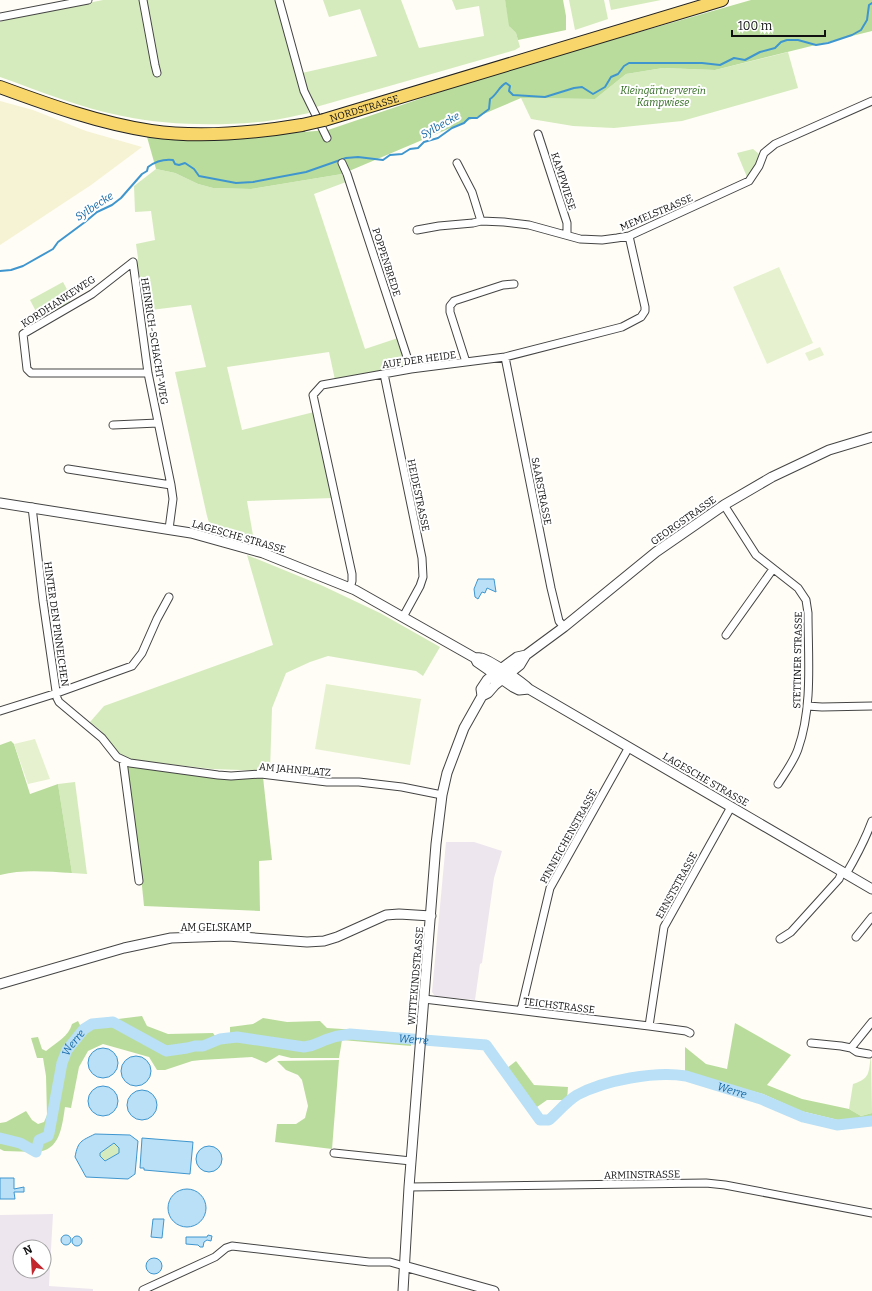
<svg xmlns="http://www.w3.org/2000/svg" width="872" height="1291" font-family="Bitter,serif">
  <style>
    .industrial { fill: #eee6ef; fill-rule: evenodd }
    .farmland { fill: #f6f3d4 }
    .green { fill: #d5ebbd }
    .forest { fill: #b9dc9c }
    .pitch { fill: #e6f2cf }
    .water { fill: #b9e0f7; stroke: #3f96cf; fill-rule: evenodd }
    .lines { fill: none; stroke-linecap: round; stroke-linejoin: round }
    .stream { stroke: #3f96cf; stroke-width: 2 }
    .river { stroke: #b9e0f7; stroke-width: 11 }
    .minor-casing { stroke: #444; stroke-width: 9 }
    .tertiary-casing { stroke: #444; stroke-width: 11 }
    .primary-casing { stroke: #222; stroke-width: 14 }
    .minor { stroke: #fff; stroke-width: 7 }
    .tertiary { stroke: #fff; stroke-width: 9 }
    .primary { stroke: #f9d66b; stroke-width: 12 }
    .primary-bridge-casing { stroke: #222; stroke-width: 14; stroke-linecap: butt }
    .primary-bridge { stroke: #f9d66b; stroke-width: 12 }
    .labels { text-anchor: middle; stroke-width: 4; stroke-linejoin: round; paint-order: stroke }
    .park-label { font-size: 10px; font-style: italic; fill: #2f6b1f; stroke: #fff }
    .street-label { font-size: 10px; fill: #111; stroke: #fff }
    .water-label { font-size: 11px; font-style: italic; fill: #1768a6; stroke: #fff }
  </style>
  <rect width="100%" height="100%" fill="#fffdf5"/>
  <path class="industrial" d="M446 842H474L502 851 494 878 482 963 480 964 475 1000 435 996 432 992Z
    M53 1214 49 1286 93 1289V1291H0V1215ZM20 1247H44V1271H20Z"/>
  <path class="farmland" d="M0 101 33 110 86 131 142 147 91 185 0 245Z"/>
  <path class="green" d="M103 0H278L309 113C293 116 275 121 258 122 213 126 166 125 122 116 80 108 40 91 0 77V22L9 19Z
    M323 0H401L419 48 484 36 479 6 456 10 452 0H505L510 27 516 33 520 47 515 50 316 107 311 101 302 73 377 56 360 9 329 17Z
    M569 0H604L608 19 575 30Z
    M609 0H661L611 10Z
    M788 52 798 88 682 121 614 128 573 126 531 119 521 98 595 99 626 74 663 68 715 70Z
    M753 149 759 154C758 163 754 170 747 177L737 153Z
    M156 169 175 173 198 184 213 188 251 189 342 174 346 182 314 194 365 349 398 338 406 364V366L335 380 329 352 227 367 242 430 314 412 333 498 247 501 254 541 211 529 207 516 175 372 206 367 191 305 143 311 137 264 138 258 136 244 155 240 151 211 135 212 134 186Z
    M63 282 70 295V304L41 321 30 300Z
    M247 555 323 586 380 613 440 647 423 676 416 671 328 656 310 662 286 673 272 708 270 771 212 769 133 760 121 756 100 730 90 722 104 706 273 645Z
    M75 782 87 874 72 873 58 784Z
    M871 1056 872 1113 861 1116 849 1109 853 1084C871 1078 868 1073 871 1056Z
    M114 1143 119 1148V1153L105 1161 100 1156V1153Z"/>
  <path class="forest" d="M505 0H563L566 16V30L518 40 516 33 509 26Z
    M751 0H872V31L715 70 663 68 626 74 595 99 521 98 342 174 251 189 213 188 198 184 175 173 156 169 147 137 215 139 328 130 493 74Z
    M11 741 14 744 30 794 58 784 72 873C48 872 24 869 0 875V745Z
    M128 766 263 777 272 860 259 861 260 911 144 906 140 866 126 770Z
    M142 1016 147 1026 168 1034 213 1033 215 1036 230 1035V1027L253 1024 263 1018 287 1022 320 1021 327 1028 389 1032 411 1035V1046L342 1040 339 1058H291L279 1055 266 1063 252 1057 201 1060 192 1061 165 1070H157L149 1057 103 1044 88 1051 79 1067 71 1108 65 1107C62 1127 60 1151 36 1152L4 1151 0 1149V1123L6 1122 26 1111 32 1120 38 1124 44 1122 47 1115 46 1076 43 1058H37L31 1038 38 1037 42 1049 46 1051C56 1043 69 1036 72 1024L78 1021 81 1027 110 1025 118 1019Z
    M735 1023 791 1055 767 1085 802 1099 849 1109 861 1116 872 1113V1118L866 1120H838L801 1111 763 1094 685 1073V1047L706 1064 727 1069Z
    M339 1060 332 1149 275 1142 277 1124H296L305 1118 308 1106 302 1080 298 1075 286 1070 277 1061Z
    M516 1061 534 1085 568 1087 567 1100H547L537 1107 524 1092 516 1078 507 1068Z"/>
  <path class="pitch" d="M779 267 813 343 767 364 733 287Z
    M820 347 824 355 809 361 805 353Z
    M326 684 421 699 410 765 315 749Z
    M35 739 50 779 28 784 14 744Z"/>
  <path class="water" d="M478 579H494L496 592 487 588 485 593 482 592 478 599 475 597 474 589Z
    M88 1063a15 15 0 1 1 30 0a15 15 0 1 1-30 0Z
    M121 1071a15 15 0 1 1 30 0a15 15 0 1 1-30 0Z
    M88 1101a15 15 0 1 1 30 0a15 15 0 1 1-30 0Z
    M127 1105a15 15 0 1 1 30 0a15 15 0 1 1-30 0Z
    M95 1134 130 1135 138 1141 135 1174 128 1179 86 1177 75 1157C78 1141 81 1141 95 1134ZM114 1143 119 1148V1153L105 1161 100 1156V1153Z
    M142 1138 193 1142 190 1174 144 1170V1168H140Z
    M196 1159a13 13 0 1 1 26 0a13 13 0 1 1-26 0Z
    M0 1178H14V1189L24 1187V1192H14L15 1199H0Z
    M168 1208a19 19 0 1 1 38 0a19 19 0 1 1-38 0Z
    M153 1219H164L162 1238 151 1237Z
    M208 1235 212 1236 211 1241 207 1240 204 1242 203 1247H200L198 1245 186 1244V1237H207Z
    M61 1240a5 5 0 1 1 10 0a5 5 0 1 1-10 0Z
    M72 1241a5 5 0 1 1 10 0a5 5 0 1 1-10 0Z
    M146 1266a8 8 0 1 1 16 0a8 8 0 1 1-16 0Z"/>
  <g class="lines">
    <path class="stream" d="M0 271 11 270 23 266 53 249 58 242 85 222 97 212 112 205 121 198 142 174 147 171 148 167C156 161 164 159 173 160L175 164 179 165 185 163 194 169 199 176 236 183 253 182 306 172 346 158 358 157 383 160 390 155 402 154 410 149 418 148 424 142 438 138 452 128 464 123 469 118H477L489 109 490 99C497 95 499 86 506 83L510 86 509 91 513 95 545 97 574 88 582 87 593 94 605 87 611 77 618 74 624 66 629 63H702L720 65 734 58 745 60 760 52 775 48 781 42 787 40H798L816 45 828 43 852 35 861 30 867 20 869 5 872 3"/>
    <path class="river" id="s1" d="M0 1138 20 1143 36 1152 39 1140 48 1136 49 1133 62 1063 67 1050 84 1029 92 1024 113 1022 166 1051 187 1048 195 1046H203L220 1039 237 1037 304 1047C314 1046 316 1044 325 1040 333 1037 341 1035 350 1034L486 1045 540 1120H549C558 1112 567 1101 577 1095 605 1080 655 1071 686 1076L761 1099 803 1117 837 1125 872 1121"/>
    <g class="minor-casing">
      <path id="minor" d="M143 0 155 65 157 73
        M279 0 304 91 327 138
        M0 17 88 0
        M538 134 567 223V235
        M342 163 347 174 411 369
        M457 163 472 192 481 221
        M417 230 439 226 473 223 481 221 504 222 529 225 580 239 602 240 617 238 629 236 749 181 759 166 764 153 775 144 872 101
        M505 357 551 588 559 621 564 627
        M466 362 450 312V306L454 301 503 285 514 284
        M148 373H31L27 369 23 334 92 294 133 262 148 373 171 485 173 499 169 529
        M384 374 422 558 423 577 420 586 403 617
        M113 425 158 423
        M68 469 171 485
        M724 505 756 555 798 588 806 600 808 613C808 657 813 707 798 749 794 761 785 773 778 784
        M32 507 43 601 57 698 59 702 102 738 117 757 130 763 218 775 231 776 261 774 327 782H359L402 787 442 795
        M350 588 352 581V574L313 395 322 385 411 369 505 357 622 327 641 317 645 311V307L629 236
        M726 635 773 569
        M807 706 822 707 872 706
        M0 711 57 693 132 666 142 653 157 619 169 597
        M123 761 139 881
        M846 874C856 857 865 840 872 821
        M856 937 872 917
        M780 939 791 932 839 879 842 872
        M424 999 649 1026 686 1031 690 1033
        M521 1010 550 888 629 747
        M649 1026 664 927 731 807
        M811 1043 841 1046 851 1048 857 1052 869 1054
        M851 1048 872 1022
        M334 1153 411 1161
        M409 1187 706 1183 725 1185 872 1213
        M143 1290 215 1257 226 1248 232 1246 369 1262H390L404 1266"/>
    </g>
    <g class="tertiary-casing">
      <path id="tertiary" d="M0 503 191 533 263 553 355 590 475 658C477 658 480 657 481 658 490 660 522 682 529 689L872 889
        M475 658 477 662 513 687 519 690 529 689
        M482 696 481 689 487 680 494 674 517 657 526 655 564 627 656 552 724 505 772 477 808 460 829 450 872 437
        M0 984 124 948 171 938 228 936 307 942 324 941 337 937 386 915 399 914 431 916
        M404 1266 494 1291
        M403 1291 409 1187 436 844 442 795 447 773 464 728 482 696 488 693 495 685 520 665 526 655"/>
    </g>
    <g class="primary-casing">
      <g id="primary">
        <path d="M0 87C49 105 99 123 151 131 200 138 254 133 302 125"/>
        <path id="s2" d="M324 120 722 0"/>
      </g>
    </g>
    <use href="#minor" class="minor"/>
    <use href="#tertiary" class="tertiary"/>
    <use href="#primary" class="primary"/>
    <g class="primary-bridge-casing">
      <path id="primary-bridge" d="M302 125 324 120"/>
    </g>
    <use href="#primary-bridge" class="primary-bridge"/>
  </g>
  <g class="labels">
    <g class="park-label">
      <text x="663" y="94">Kleingärtnerverein<tspan x="663" dy="12">Kampwiese</tspan></text>
    </g>
    <g class="street-label">
      <text dy="4" stroke="none"><textPath href="#s2" startOffset="42">NORDSTRASSE</textPath></text>
      <text transform="translate(564 181) rotate(72)" y="4">KAMPWIESE</text>
      <text transform="translate(656 212) rotate(-23)" y="4">MEMELSTRASSE</text>
      <text transform="translate(387 262) rotate(72)" y="4">POPPENBREDE</text>
      <text transform="translate(58 301) rotate(-33)" y="4">KORDHANKEWEG</text>
      <text transform="translate(155 341) rotate(81)" y="4">HEINRICH-SCHACHT-WEG</text>
      <text transform="translate(419 359) rotate(-8)" y="4">AUF DER HEIDE</text>
      <text transform="translate(542 491) rotate(79)" y="4">SAARSTRASSE</text>
      <text transform="translate(419 495) rotate(78)" y="4">HEIDESTRASSE</text>
      <text transform="translate(683 520) rotate(-35)" y="4">GEORGSTRASSE</text>
      <text transform="translate(239 536) rotate(16)" y="4">LAGESCHE STRASSE</text>
      <text transform="translate(57 624) rotate(82)" y="4">HINTER DEN PINNEICHEN</text>
      <text transform="translate(797 660) rotate(-89)" y="4">STETTINER STRASSE</text>
      <text transform="translate(295 769) rotate(5)" y="4">AM JAHNPLATZ</text>
      <text transform="translate(706 779) rotate(30)" y="4">LAGESCHE STRASSE</text>
      <text transform="translate(568 836) rotate(-61)" y="4">PINNEICHENSTRASSE</text>
      <text transform="translate(676 885) rotate(-61)" y="4">ERNSTSTRASSE</text>
      <text x="216" y="931">AM GELSKAMP</text>
      <text transform="translate(415 976) rotate(-85)" y="4">WITTEKINDSTRASSE</text>
      <text transform="translate(559 1005) rotate(7)" y="4">TEICHSTRASSE</text>
      <text transform="translate(642 1174) rotate(-1)" y="4">ARMINSTRASSE</text>
    </g>
    <g class="water-label">
      <text transform="translate(440 125) rotate(-29)" y="4">Sylbecke</text>
      <text transform="translate(94 206) rotate(-33)" y="4">Sylbecke</text>
      <text dy="4" stroke="none"><textPath href="#s1" startOffset="520">Werre</textPath></text>
      <text dy="4" stroke="none"><textPath href="#s1" startOffset="159">Werre</textPath></text>
      <text dy="4" stroke="none"><textPath href="#s1" startOffset="892">Werre</textPath></text>
    </g>
  </g>
  <g transform="translate(32 1259) rotate(335)"><circle r="19" fill="#ffffff" stroke="#a0a0a0"/>
  <path d="M0-3L7 15L0 10L-7 15Z" fill="#c4262e"/>
  <text y="-6" font-size="11" font-weight="bold" text-anchor="middle" fill="#111111">N</text>
  </g>
  <path d="M732 30v6h93v-6" fill="none" stroke="#111111" stroke-width="2"/>
  <text x="738" y="30" font-size="12" fill="#111111" stroke="#ffffff" stroke-width="3" paint-order="stroke">100 m</text>
</svg>
